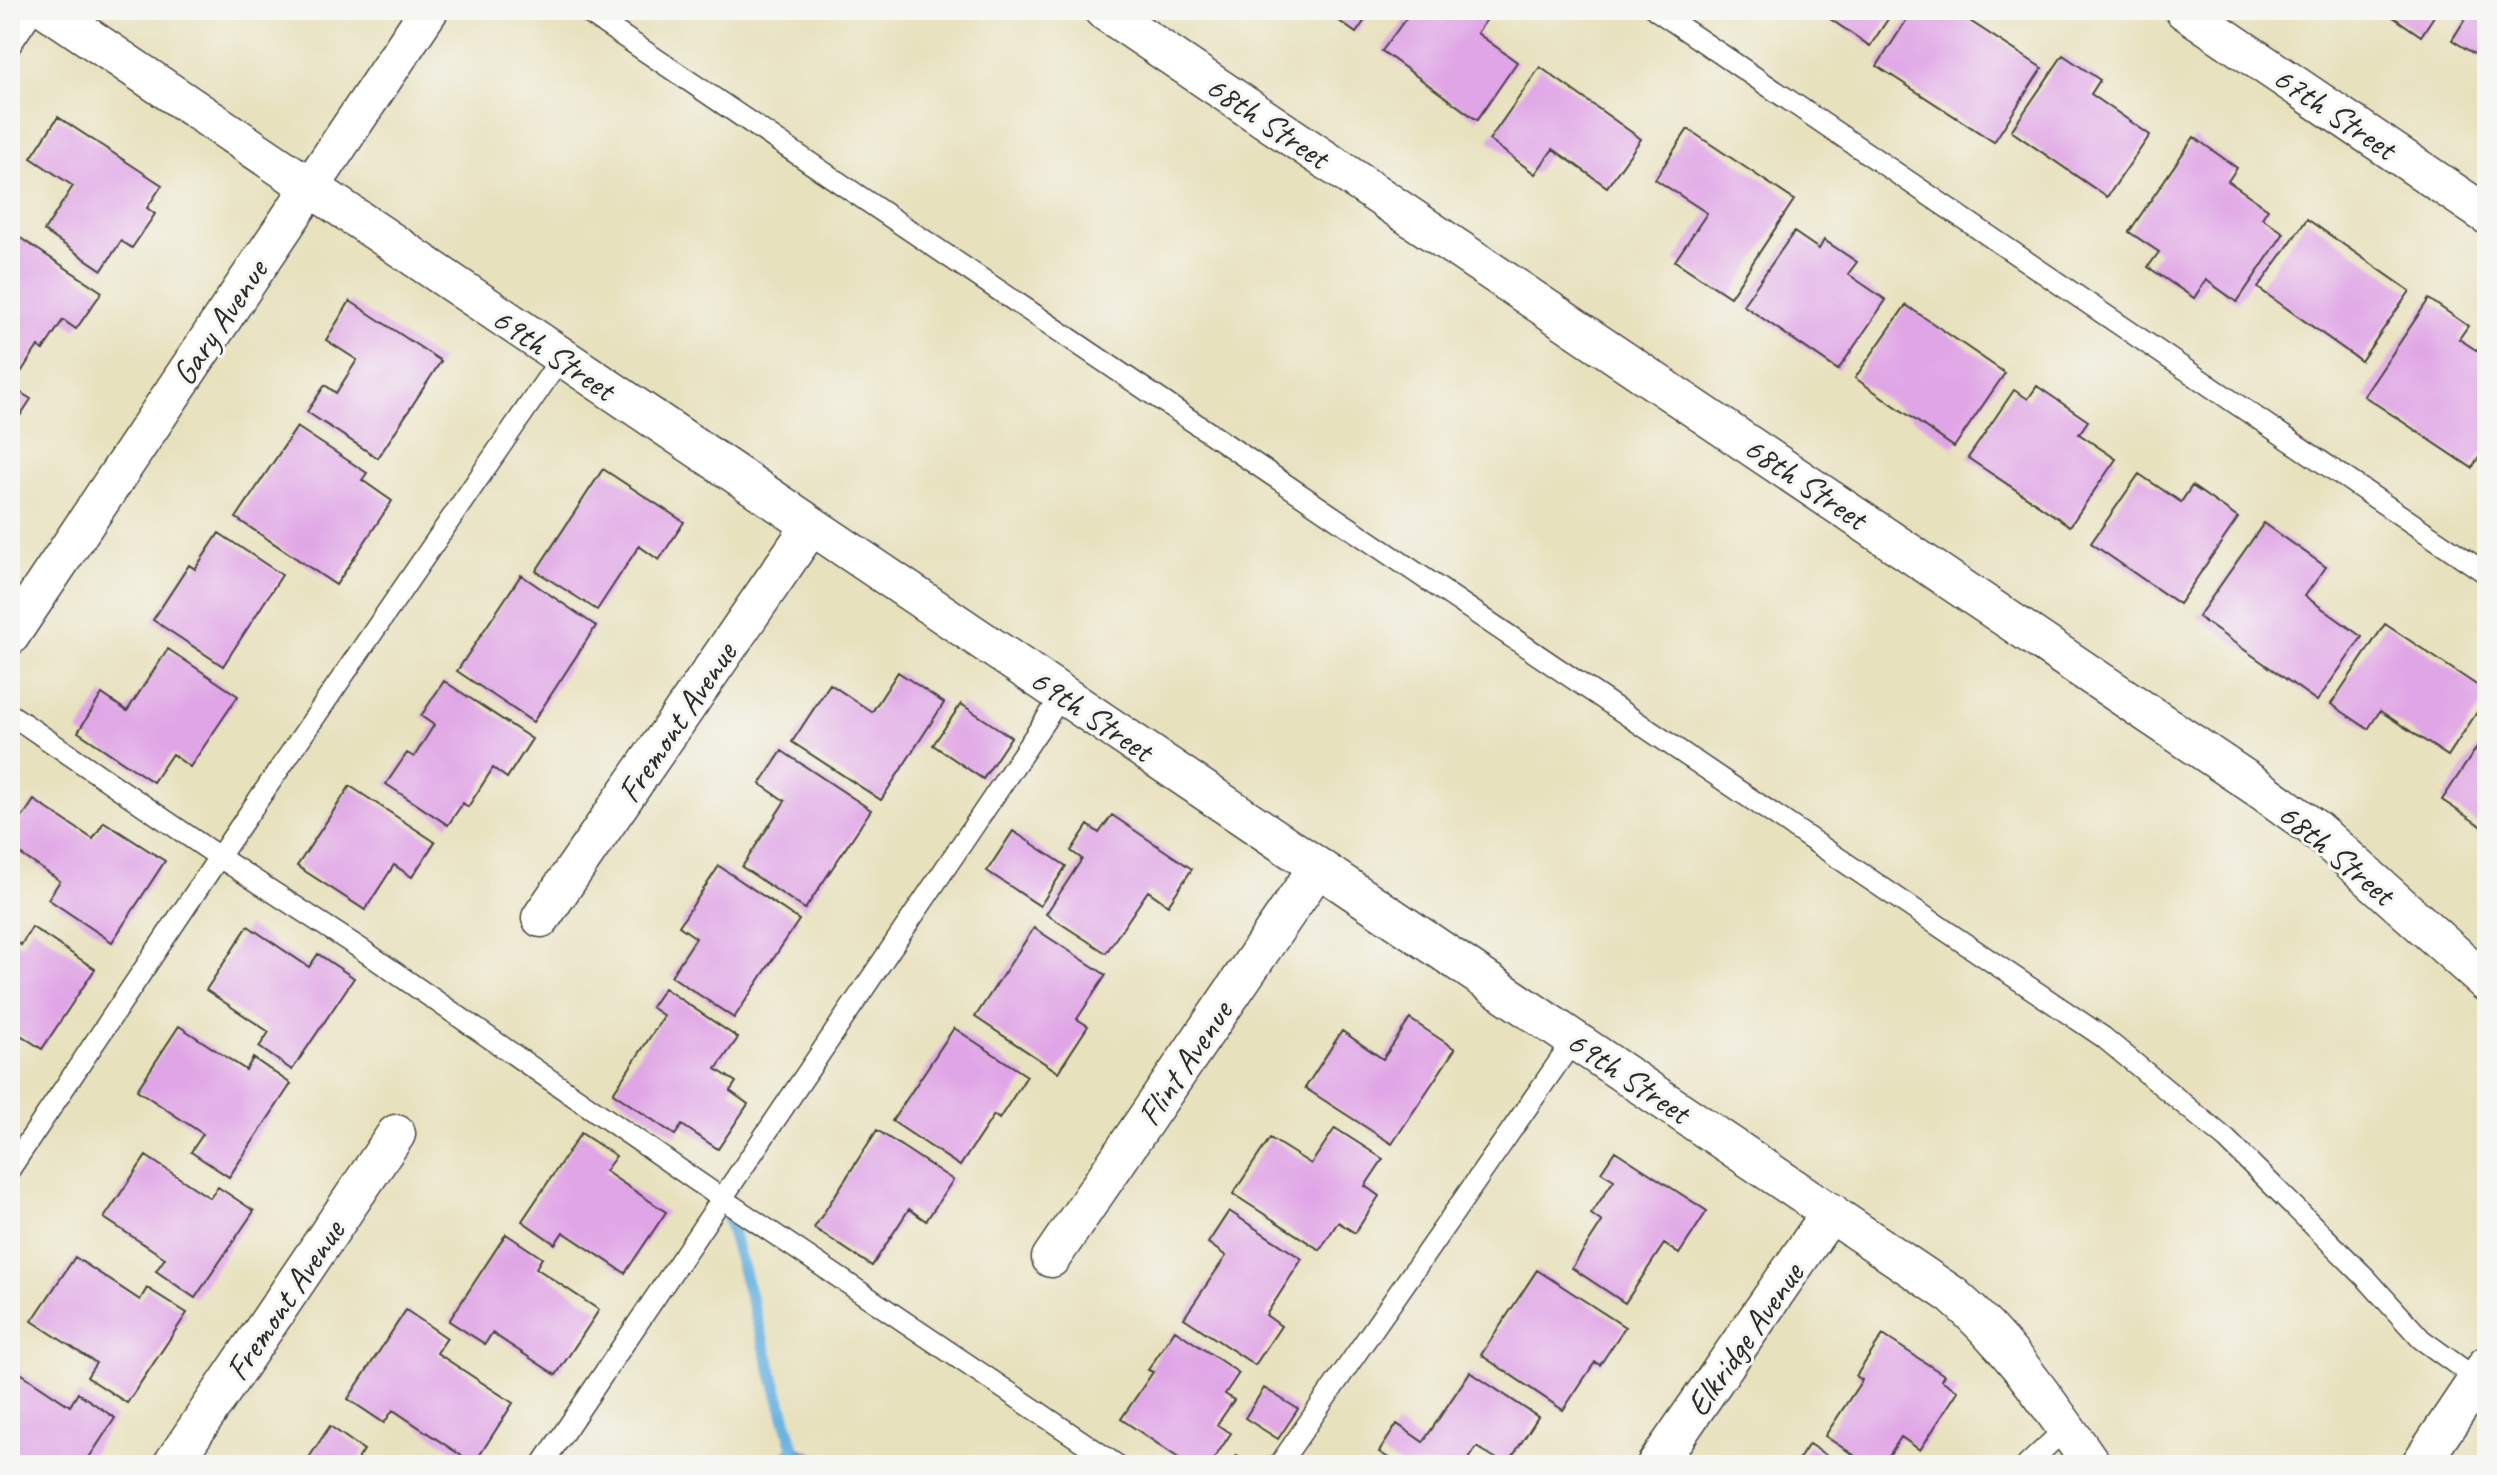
<svg xmlns="http://www.w3.org/2000/svg" width="2497" height="1475" font-family="Caveat,sans-serif">
  <style>
    .water { fill: #6ab4e2; stroke: #4a7086; stroke-width: 2 }
    .lines { fill: none; stroke-linecap: round; stroke-linejoin: round }
    .stream { stroke: #6ab4e2; stroke-width: 12 }
    .building { fill: #e0a5e6 }
    .service-casing { stroke: #474641; stroke-width: 23 }
    .minor-casing { stroke: #474641; stroke-width: 41 }
    .service { stroke: #fff; stroke-width: 20 }
    .minor { stroke: #fff; stroke-width: 38 }
    .labels { text-anchor: middle; stroke-width: 6; stroke-linejoin: round; paint-order: stroke }
    .street-label { font-size: 34px; fill: #2b2b2b; stroke: #f6f6f2 }
  </style>
  <rect width="100%" height="100%" fill="#f6f6f2"/>
  <filter id="ink" filterUnits="userSpaceOnUse"><feTurbulence type="fractalNoise" baseFrequency=".0125" numOctaves="2"/><feDisplacementMap in="SourceGraphic" scale="16" xChannelSelector="R" yChannelSelector="G"/><feConvolveMatrix kernelMatrix="1 2 1 2 8 2 1 2 1" color-interpolation-filters="sRGB"/></filter>
  <filter id="wash" filterUnits="userSpaceOnUse"><feTurbulence type="fractalNoise" baseFrequency=".006" numOctaves="4" result="noise"/><feDisplacementMap in="SourceGraphic" scale="32" xChannelSelector="R" yChannelSelector="G"/><feGaussianBlur stdDeviation="1.8" result="paint"/><feColorMatrix in="noise" values="0 0 0 0 0 0 0 0 0 0 0 0 0 0 0 0 0 1.4 0 .05"/><feComposite in="paint" operator="in"/></filter>
  <g filter="url(#wash)">
    <rect width="100%" height="100%" fill="#e8e1bd"/>
    <path class="water" d="M793 1446 840 1464 842 1465H764Z"/>
    <g class="lines">
      <path class="stream" d="M728 1218 793 1446"/>
    </g>
    <g id="blocks">
      <path class="building" d="M1324 10H1372L1356 33Z
        M1412 10H1483L1490 15 1477 33 1517 62 1477 120 1382 51Z
        M1817 10H1894L1870 46Z
        M1913 10H1953L2042 68 1994 142 1877 66Z
        M2383 10H2438L2421 36Z
        M2471 10H2487V62L2452 40Z
        M2063 55 2100 80 2091 94 2150 135 2107 197 2011 131Z
        M1540 67 1641 139 1607 187 1553 149 1535 174 1489 140Z
        M58 117 162 185 147 208 155 214 132 248 121 241 102 270 44 231 73 186 31 158Z
        M1688 129 1794 200 1730 297 1675 261 1707 213 1655 179Z
        M2194 137 2237 168 2228 181 2268 209 2262 218 2284 233 2237 302 2206 280 2194 298 2148 267 2159 252 2129 232Z
        M2307 219 2410 291 2361 361 2258 288Z
        M1794 232 1819 249 1824 240 1857 262 1848 274 1886 300 1838 370 1743 305Z
        M13 233 102 292 76 329 63 320 43 350 38 346 18 377 10 372V238Z
        M2429 299 2468 326 2459 339 2487 357V445L2472 468 2364 396Z
        M350 301 441 361 378 458 307 412 325 385 336 393 357 360 326 340Z
        M1906 305 2005 373 1954 447 1855 378Z
        M10 386 31 399 10 431Z
        M2037 386 2088 421 2079 434 2116 459 2070 526 1968 458 2014 390 2028 399Z
        M297 427 367 473 362 480 392 501 336 585 236 518Z
        M603 469 684 522 659 560 639 546 597 610 536 571Z
        M2139 474 2181 502 2192 486 2238 518 2179 604 2091 543Z
        M2264 523 2326 567 2305 596 2362 637 2317 701 2198 617Z
        M219 533 282 575 223 666 153 620 189 565 195 569Z
        M521 575 596 626 533 722 457 671Z
        M2385 624 2487 692V697L2448 756 2380 711 2368 729 2331 704Z
        M168 649 238 696 190 767 172 754 153 782 78 732 102 694 127 711Z
        M898 672 944 703 881 800 792 742 830 684 872 712Z
        M444 681 532 739 507 778 493 768 468 807 463 803 448 825 386 784 407 753 414 757 434 725 421 716Z
        M961 704 1011 737 983 779 933 745Z
        M2487 732V830L2442 800Z
        M782 751 871 810 805 909 742 867 785 801 760 784Z
        M350 786 435 842 412 877 394 865 365 910 297 866Z
        M34 800 93 839 104 822 165 861 112 942 48 899 60 881 10 847V836Z
        M1112 815 1192 869 1168 905 1148 891 1106 953 1046 914 1082 859 1071 851 1088 825 1099 833Z
        M1013 831 1066 866 1040 906 987 871Z
        M719 866 799 920 734 1018 671 976 696 938 679 926Z
        M248 926 309 967 318 954 354 978 292 1070 259 1047 269 1032 206 990Z
        M32 927 95 969 42 1049 10 1028V938L21 945Z
        M1034 928 1106 975 1077 1019 1088 1026 1058 1072 975 1017Z
        M664 988 738 1038 716 1069 736 1082 730 1091 748 1104 718 1149 682 1125 675 1135 613 1093 664 1016 651 1007Z
        M1410 1019 1455 1049 1392 1144 1305 1088 1342 1031 1383 1059Z
        M179 1026 246 1070 253 1058 291 1084 229 1177 191 1152 203 1134 137 1090Z
        M954 1028 1027 1076 999 1119 994 1115 960 1166 892 1121Z
        M1335 1128 1383 1159 1365 1186 1379 1196 1355 1233 1338 1222 1320 1250 1233 1194 1270 1138 1311 1164Z
        M877 1130 953 1180 926 1221 909 1209 872 1266 814 1228Z
        M581 1133 616 1156 605 1171 666 1212 625 1273 563 1232 555 1244 522 1221Z
        M1615 1151 1707 1211 1679 1254 1664 1244 1625 1303 1572 1268 1602 1222 1591 1214 1614 1180 1601 1172Z
        M146 1156 210 1198 218 1187 254 1211 195 1298 156 1271 165 1258 104 1218Z
        M1229 1211 1302 1259 1266 1315 1281 1326 1255 1365 1184 1318 1226 1256 1208 1243Z
        M506 1234 542 1258 536 1268 599 1310 556 1375 492 1333 485 1344 449 1321Z
        M75 1257 140 1300 147 1288 187 1313 127 1403 87 1377 96 1363 32 1321Z
        M1537 1270 1625 1327 1600 1365 1595 1362 1563 1410 1481 1355Z
        M406 1310 447 1338 437 1353 513 1403 474 1464 393 1410 384 1423 348 1399Z
        M1175 1330 1239 1373 1225 1394 1234 1400 1217 1425 1231 1433 1210 1465H1189L1121 1419 1153 1372 1148 1370Z
        M1883 1335 1944 1375 1941 1380 1958 1391 1920 1450 1901 1437 1883 1465H1869L1825 1436 1862 1380 1856 1376Z
        M10 1366 70 1406 78 1393 115 1418 84 1465H20L10 1458Z
        M1470 1372 1538 1417 1507 1465 1477 1447 1465 1465H1400L1379 1452 1397 1424 1423 1442Z
        M1264 1388 1298 1409 1278 1439 1245 1418Z
        M330 1426 364 1450 358 1459 367 1465H304Z
        M1809 1444 1841 1465H1795Z
        M1237 1455 1252 1465H1230Z"/>
    </g>
  </g>
  <g filter="url(#ink)">
    <use href="#blocks" fill-opacity="0" stroke="#474641" stroke-width="2"/>
    <g class="lines">
      <g class="service-casing">
        <path id="service" d="M584 10 2103 1037 2227 1140 2366 1278 2421 1339 2482 1383
          M1656 10 2487 574
          M10 46 34 10
          M10 714 219 857 364 951 721 1198 1117 1465
          M10 1169 219 857 561 358
          M542 1465 1063 694
          M1279 1465 1574 1040
          M2027 1465 2066 1428"/>
      </g>
      <g class="minor-casing">
        <path id="minor" d="M48 10 1952 1295C2009 1344 2049 1404 2092 1465
          M1103 10 2260 789 2315 829 2487 983
          M2184 10 2487 215
          M10 636 429 10
          M541 918 811 526
          M1051 1258 1318 867
          M172 1465 396 1134
          M1656 1465 1831 1212
          M2420 1465 2487 1365"/>
      </g>
      <use href="#service" class="service"/>
      <use href="#minor" class="minor"/>
    </g>
  </g>
  <g class="labels">
    <g class="street-label">
      <text transform="translate(2335 112) rotate(34)" y="12">67th Street</text>
      <text transform="translate(1268 121) rotate(34)" y="12">68th Street</text>
      <text transform="translate(219 322) rotate(-56)" y="12">Gary Avenue</text>
      <text transform="translate(554 353) rotate(34)" y="12">69th Street</text>
      <text transform="translate(1806 482) rotate(34)" y="12">68th Street</text>
      <text transform="translate(1092 714) rotate(34)" y="12">69th Street</text>
      <text transform="translate(676 722) rotate(-56)" y="12">Fremont Avenue</text>
      <text transform="translate(2337 853) rotate(40)" y="12">68th Street</text>
      <text transform="translate(1184 1063) rotate(-56)" y="12">Flint Avenue</text>
      <text transform="translate(1629 1076) rotate(34)" y="12">69th Street</text>
      <text transform="translate(284 1300) rotate(-56)" y="12">Fremont Avenue</text>
      <text transform="translate(1744 1339) rotate(-55)" y="12">Elkridge Avenue</text>
    </g>
  </g>
  <rect width="2497" height="1475" fill="none" stroke="#f6f6f2" stroke-width="40"/>
</svg>
